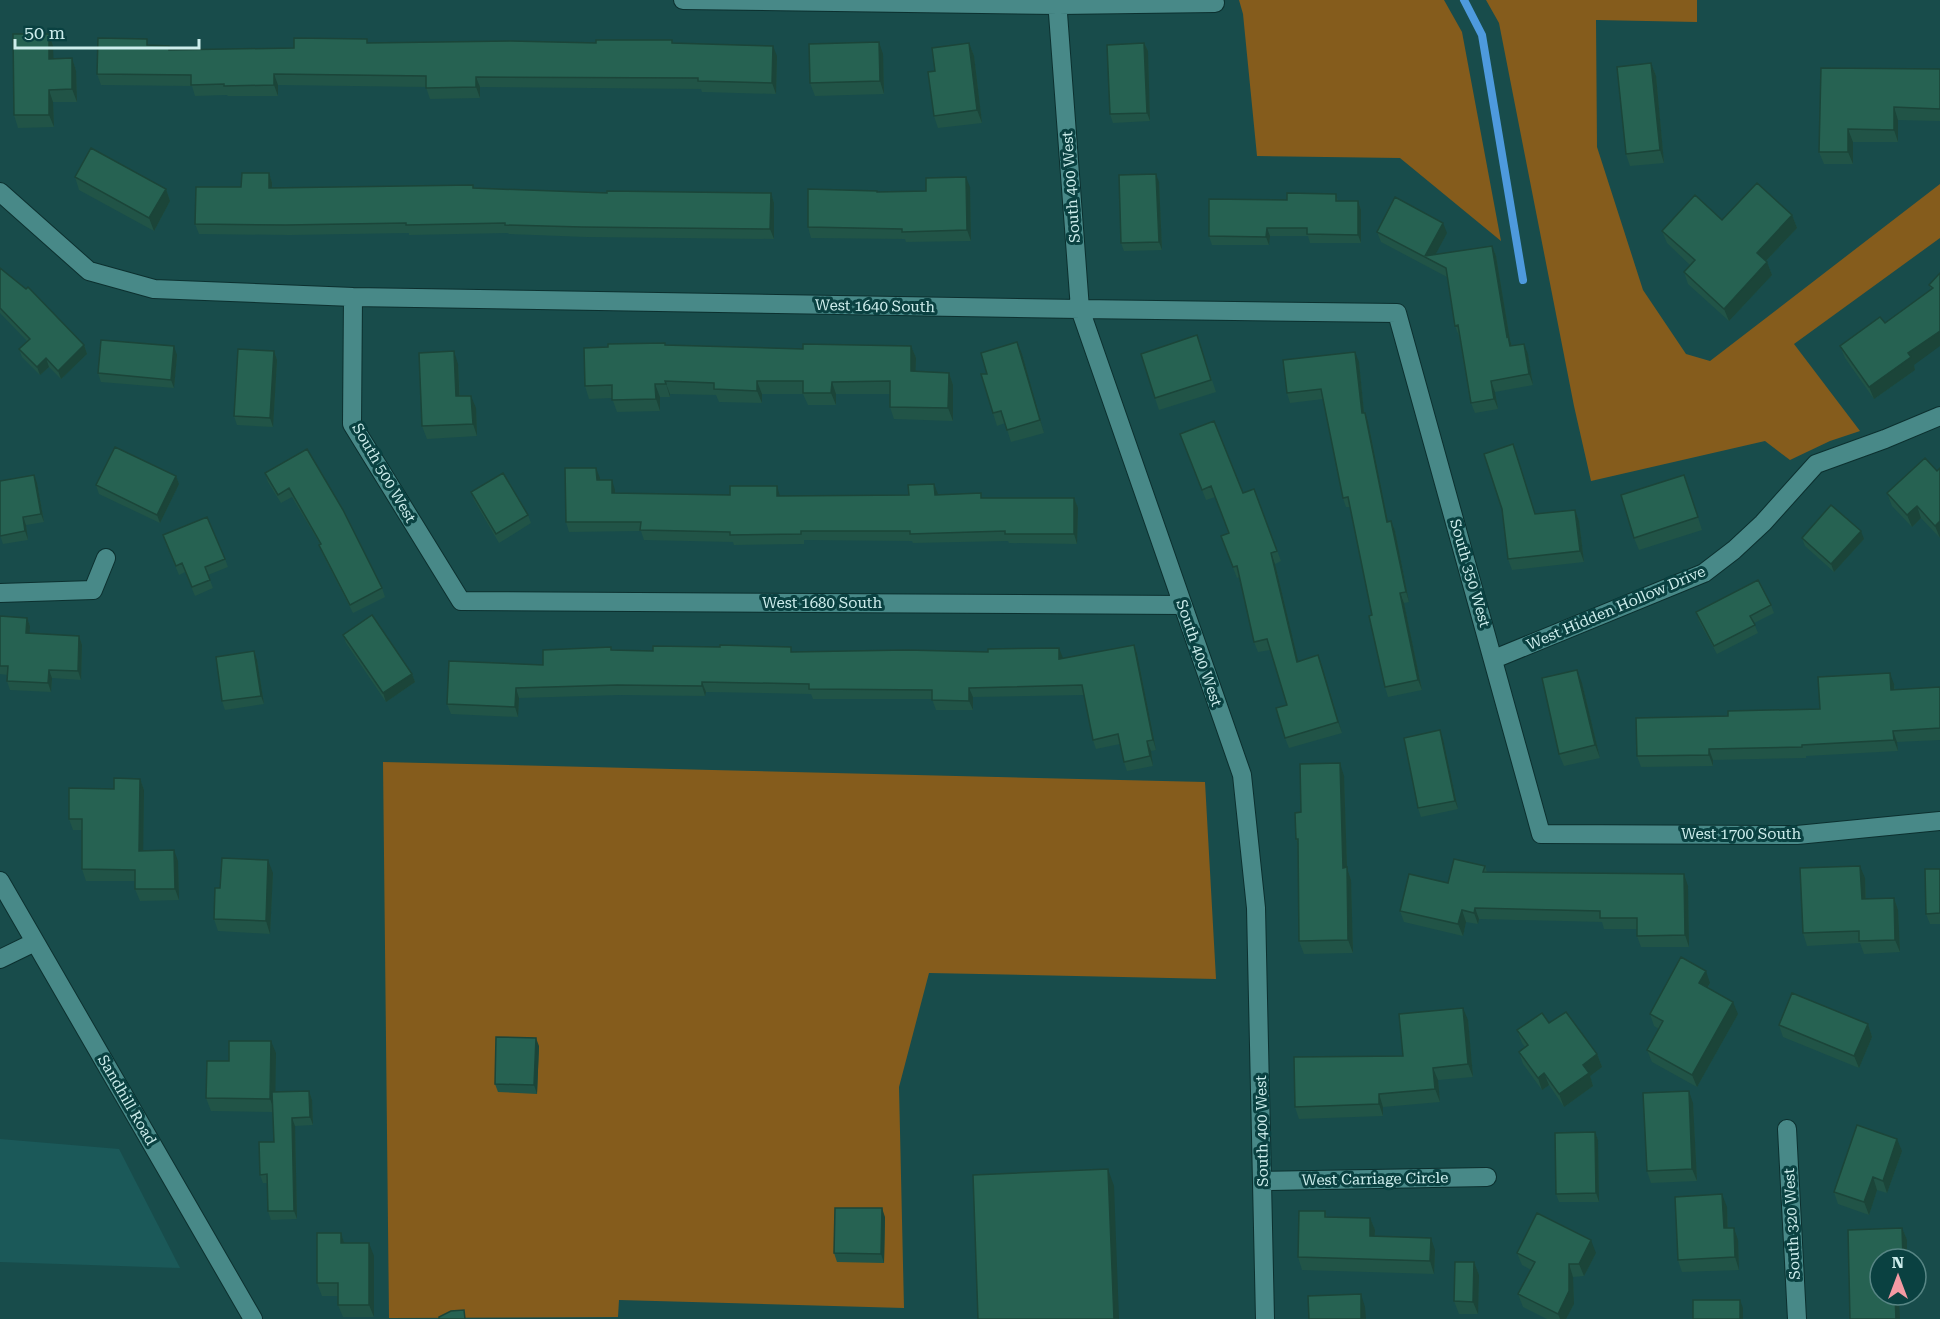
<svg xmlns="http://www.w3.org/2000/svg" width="1940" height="1319" font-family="'Roboto Serif',serif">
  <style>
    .built { fill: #1b5959 }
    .green { fill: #855c1c }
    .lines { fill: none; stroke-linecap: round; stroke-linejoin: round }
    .stream { stroke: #4e9add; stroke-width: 8 }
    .minor-casing { stroke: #0c302f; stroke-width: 20 }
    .minor { stroke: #488988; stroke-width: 18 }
    .wall { fill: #215447 }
    .shaded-wall { fill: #1b4539 }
    .building { fill: #266252; stroke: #1b4539; stroke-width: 1.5 }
    .labels { text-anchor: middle; stroke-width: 6; stroke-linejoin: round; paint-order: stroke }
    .street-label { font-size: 15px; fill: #cdedec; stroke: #0a4141 }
  </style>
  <rect width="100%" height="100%" fill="#184c4b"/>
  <path class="built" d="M0 1139 119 1149 180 1268 0 1262Z"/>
  <path class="green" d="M1239 0H1444L1462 32 1501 241 1400 158 1257 156 1243 14Z
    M1486 0H1697V22L1596 20 1597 147 1643 290 1686 354 1710 361 1940 184V238L1794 344 1860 431 1830 441 1790 460 1765 441 1591 481 1574 406 1499 23Z
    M383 762 1205 782 1216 979 929 973 899 1087 904 1308 619 1300 618 1317 389 1318Z"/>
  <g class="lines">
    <path class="stream" d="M1464 0 1482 35 1523 280"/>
    <g class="minor-casing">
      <path id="minor" d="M683 0 1058 5 1215 3
        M1057 0 1080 309 1242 775 1256 908 1265 1319
        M0 192 89 271 154 289 353 297 1080 309 1397 313 1541 834 1797 835 1940 821
        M353 297 352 424 461 601 1183 605
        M0 593 93 590 106 558
        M1494 659 1704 573 1734 550 1763 523 1816 464 1885 439 1940 416
        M0 881 253 1319
        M0 959 35 942
        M1787 1129 1797 1319
        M1263 1181 1487 1177"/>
    </g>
    <use href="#minor" class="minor"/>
  </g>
  <path class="wall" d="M49 34 53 46V59L72 58 76 71 77 102H53L54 127 18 128 14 115Z
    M672 40 673 43 777 56 776 94 702 92 701 89 480 87V98L430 99 426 87 278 85V96H228L227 95 195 96 192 86 101 85 97 74 150 45 169 46 170 50 294 48 368 43H596Z
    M969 43 974 56 982 123 938 128 934 116 935 71Z
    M1144 43 1148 51 1150 121 1113 123 1110 114Z
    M883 54 884 94 815 96 810 83Z
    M1651 63 1656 76 1664 163 1630 166 1626 154Z
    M1821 68 1940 69V121L1898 120V142H1853V164H1824L1819 152Z
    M269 173 272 183V188H474L607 193H771L774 203V239L586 237 509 234 508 233 409 235V233L290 235 199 234 195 224 241 187Z
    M75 177 166 189 170 201 154 231 79 190Z
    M1159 182 1162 250 1124 251 1121 243Z
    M970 187 971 241 906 242 905 239 811 238 808 227 878 192 926 191Z
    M1336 194 1338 201H1358L1361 210V243H1310L1308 236H1270L1269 245H1212L1209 236 1287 200Z
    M1792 215 1797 228 1766 261 1767 262 1772 275 1729 321 1688 284 1684 272 1690 265 1667 243 1662 231 1722 220Z
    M1377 232 1447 233 1435 255 1492 246 1496 256 1510 340 1512 346 1528 354 1533 385 1495 392 1498 409 1475 413 1471 403 1459 336 1455 326 1447 277 1381 242Z
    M0 268 84 345 87 354 61 379 49 367 40 375 22 357 19 349 27 341 0 313Z
    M1940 273 1914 365 1915 370 1874 399 1845 358 1840 346 1885 323 1931 290 1929 285Z
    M1197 335 1216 392 1159 410 1155 398Z
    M665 345 803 349 911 346 916 358 915 372 949 373 953 385V421L894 419 890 407V394H836V405H808L803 394H762V403L719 402 716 395 670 394V397H660V411L617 412 612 398 589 399 585 386Z
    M274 351 277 360 273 427 237 425 234 416Z
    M1022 354 1044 433 1011 442 1005 423 997 426 993 413Z
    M177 355 174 388 101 382 98 373Z
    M1359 362 1364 413 1368 422 1388 522 1391 521 1395 531 1409 602 1404 603 1422 690 1388 697 1385 687 1372 615 1350 507H1346L1343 498 1323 399 1290 403 1287 393Z
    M458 364 460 396 476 408 477 436 427 439 422 426Z
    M1180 434 1243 493 1254 489 1281 561 1275 564 1298 661 1322 666 1342 733 1289 748 1285 738 1287 705 1270 650 1258 652 1254 642 1239 577 1237 578 1221 536 1229 533 1215 497 1206 500Z
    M307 449 382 588 385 597 353 613 322 553 319 545 320 544 292 497 281 503 268 482 265 473Z
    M596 468 600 480 615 490V493L780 496 938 495 982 498H1074L1078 508 1077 544 1009 543 1008 541 913 543 912 541 804 540V544L734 545 733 542 644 540 641 531 569 532 566 522Z
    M1937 471 1940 538 1921 518 1912 527 1892 506 1887 493Z
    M176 476 179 484 160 523 99 494 96 485Z
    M37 483 44 522 26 525 28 540 3 544 0 535Z
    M1688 487 1702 530 1639 550 1634 538Z
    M471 492 528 515 531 523 499 543 474 500Z
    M1575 510 1579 521 1584 562 1512 570 1508 559 1536 514Z
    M1802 538 1864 539 1834 572 1805 546Z
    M166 544 225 559 228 567 208 575 213 588 195 596 185 572 179 575Z
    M1771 605 1774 613 1754 623 1758 633 1717 654 1699 621 1696 612Z
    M0 616 27 618 30 626 29 633 79 636 82 645 81 680 52 678 51 692 10 690 7 681 8 675 0 674Z
    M343 635 412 674 415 682 386 702 346 643Z
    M612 650 793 652 1063 658V659L1137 654 1156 750 1151 751 1153 766 1127 771 1124 762 1120 744 1096 749 1093 740 1084 695 973 697V710H936L932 699H813L811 694 706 692 705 696 620 695 519 698 518 717 451 714 447 704Z
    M257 660 264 704 225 710 222 701Z
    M1582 683 1600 758 1564 766 1559 754Z
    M1894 684 1895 690 1940 687V740L1897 742 1898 751 1806 756V758L1713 760V766L1641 767 1637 756 1728 716 1820 709Z
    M1440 730 1443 739 1458 809 1421 817 1418 808Z
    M1344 776 1347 868 1351 880 1353 953 1304 954 1299 941 1298 844 1296 839 1301 812Z
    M140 779 144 790 143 851 178 861 179 900 140 901 135 889V881H86L82 869V830H73L69 819 114 789Z
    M1485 866 1487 872 1688 886 1689 947H1641L1637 936V929H1604L1602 922 1479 919 1478 924 1466 922 1463 936 1404 922 1400 911 1448 883Z
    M1940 869V924H1930L1926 914Z
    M273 873 270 934 218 931 214 919 220 888Z
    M1865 878 1866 899 1894 898 1898 910 1900 952 1864 954 1860 943 1807 946 1803 933Z
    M1710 983 1708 988 1738 1014 1697 1087 1652 1062 1647 1050 1659 1029 1654 1026 1650 1014Z
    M1468 1020 1473 1077 1438 1080 1440 1102 1383 1107V1116L1299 1119 1295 1107 1403 1056Z
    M1549 1023 1597 1054 1602 1067 1590 1076 1593 1086 1564 1107 1549 1085 1542 1090 1523 1064 1519 1052 1525 1047 1522 1043 1517 1030Z
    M1868 1024 1872 1037 1859 1068 1783 1037 1779 1025Z
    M539 1046 537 1094 498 1092 495 1084Z
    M276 1053 275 1092 309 1091 312 1100 313 1125 295 1126 297 1219 271 1220 268 1211 267 1183H263L260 1175 274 1142 273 1112 211 1111 206 1098 229 1061Z
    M1693 1103 1697 1181 1651 1183 1647 1171Z
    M1595 1132 1598 1140 1599 1202H1559L1556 1194Z
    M1902 1151 1887 1193 1877 1190 1869 1215 1838 1204 1834 1192Z
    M1727 1207 1728 1228 1738 1240 1739 1270 1682 1272 1678 1260Z
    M1325 1211 1327 1217 1370 1218 1375 1230V1236L1435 1250 1434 1274 1302 1270 1298 1257Z
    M885 1217 884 1263 837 1262 834 1253Z
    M1902 1228 1907 1240 1880 1295H1908V1300H1899L1850 1319Z
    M341 1233 344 1243 374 1256V1317H343L338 1305V1296H322L317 1283Z
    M1517 1253H1596L1584 1276 1573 1277 1574 1304 1566 1319H1547L1523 1307 1518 1294 1531 1270 1522 1265Z
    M1474 1262 1479 1275 1478 1314H1459L1454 1301Z"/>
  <path class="shaded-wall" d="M49 34 53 46 54 71 49 59Z
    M879 42 883 54 884 94 880 81Z
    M969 43 974 56 982 123 977 110Z
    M1144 43 1148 51 1150 121 1147 113Z
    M773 46 777 56 776 94 772 83Z
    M72 58 76 71 77 102 72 89Z
    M1651 63 1656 76 1664 163 1660 150Z
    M274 74 278 85V96L274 85Z
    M476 77 480 87V98L476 87Z
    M49 90 53 102 54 127 49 115Z
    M1894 107 1898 120V142L1894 130Z
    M1848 129 1853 142V164L1848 152Z
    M269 173 272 183V198L269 188Z
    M1156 174 1159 182 1162 250 1159 242Z
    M966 177 970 187 971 241 967 230Z
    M166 189 170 201 154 231 149 218Z
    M771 193 774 203V239L770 229Z
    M1358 201 1361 210V243L1358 235Z
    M1792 215 1797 228 1761 266 1757 253Z
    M1443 223 1447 233 1432 261 1425 256Z
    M1267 228 1270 236 1269 245 1266 237Z
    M1492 246 1496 256 1510 340 1512 347 1514 356 1507 337Z
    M1767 262 1772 275 1729 321 1724 309Z
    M1940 331V346L1914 365 1915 370 1874 399 1869 387 1908 353Z
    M1017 342 1022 354 1044 433 1040 420Z
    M1524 344 1528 354 1533 385 1529 374Z
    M84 345 87 354 61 379 58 371Z
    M174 346 177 355 174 388 171 380Z
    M911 346 916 358 915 384 911 371Z
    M274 351 277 360 273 427 270 418Z
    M454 351 458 364 460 409 456 396Z
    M1355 352 1359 362 1365 423 1362 413Z
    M46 358 49 367 40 375 37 367Z
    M949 373 953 385V421L948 408Z
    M665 381 670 394V397L666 384Z
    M757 381 762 394V403L757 391Z
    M1491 381 1495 392 1498 409 1494 399Z
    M832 382 836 394V405L831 393Z
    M655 384 660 397V411L656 399Z
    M471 396 476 408 477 436 473 424Z
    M1365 413 1368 422 1390 532 1387 522Z
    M596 468 600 478V490L597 480Z
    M34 475 37 483 44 522 41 514Z
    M176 476 179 484 160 523 157 515Z
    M612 480 615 490V503L612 493Z
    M934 484 938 494 935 495Z
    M777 486 780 496H777Z
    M1074 498 1078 508 1077 544 1074 534Z
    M1917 506 1921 518 1912 527 1907 515Z
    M1575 510 1579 521 1584 562 1580 551Z
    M23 517 26 525 28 540 25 531Z
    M1391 521 1395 531 1409 602 1406 592Z
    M1940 521V538L1935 526Z
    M1861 531 1864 539 1834 572 1831 564Z
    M1271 553 1275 564 1301 673 1297 662Z
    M1400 593 1404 603 1422 690 1418 680Z
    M27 618 30 626 29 642 26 633Z
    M79 636 82 645 81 680 78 671Z
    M1134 645 1137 654 1156 750 1153 740Z
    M1059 648 1063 658V669L1059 659Z
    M254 651 257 660 264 704 261 696Z
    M1318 655 1322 666 1342 733 1338 722Z
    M49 670 52 678 51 692 48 683Z
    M1577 670 1582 683 1600 758 1595 745Z
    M1890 673 1894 684 1895 701 1891 690Z
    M412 674 415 682 386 702 383 693Z
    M702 682 706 692 705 696 702 686Z
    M516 688 519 698 518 717 515 707Z
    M969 688 973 697V710L969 701Z
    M1440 730 1443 739 1458 809 1455 801Z
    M1893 731 1897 742 1898 751 1894 740Z
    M1147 741 1151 751 1153 766 1150 756Z
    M1709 749 1713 760V766L1709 755Z
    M1340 763 1344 776 1347 868 1351 880 1353 953 1348 940 1343 868Z
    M140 779 144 790 143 862 139 851Z
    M174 850 178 861 179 900 175 889Z
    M268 860 273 873 270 934 266 921Z
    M1860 866 1865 878 1866 912 1862 899Z
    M1684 874 1688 886 1689 947 1685 935Z
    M1894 898 1898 910 1900 952 1895 940Z
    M1475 908 1479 919 1478 924 1474 913Z
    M1462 910 1466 922 1463 936 1458 924Z
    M1706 971 1710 983 1703 995 1699 983Z
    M1733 1002 1738 1014 1697 1087 1692 1075Z
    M1463 1008 1468 1020 1473 1077 1468 1064Z
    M1868 1024 1872 1037 1859 1068 1854 1056Z
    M536 1038 539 1046 537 1094 534 1085Z
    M271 1041 276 1053 275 1112 270 1099Z
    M1597 1054 1602 1067 1590 1076 1593 1086 1564 1107 1559 1094 1583 1065Z
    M1433 1068 1438 1080 1440 1102 1435 1089Z
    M1544 1073 1549 1085 1542 1090 1538 1078Z
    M309 1091 312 1100 313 1125 310 1117Z
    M1689 1091 1693 1103 1697 1181 1692 1169Z
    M1379 1094 1383 1107V1116L1379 1104Z
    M292 1118 295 1126 297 1219 294 1211Z
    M1595 1132 1598 1140 1599 1202 1596 1193Z
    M1897 1139 1902 1151 1887 1193 1883 1181Z
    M1108 1169 1114 1186 1119 1319H1114Z
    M1873 1177 1877 1190 1869 1215 1864 1202Z
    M1722 1194 1727 1207 1728 1240 1724 1228Z
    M882 1208 885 1217 884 1263 881 1254Z
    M1370 1218 1375 1230 1374 1249 1370 1236Z
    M1734 1228 1738 1240 1739 1270 1735 1257Z
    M1902 1228 1907 1240V1259H1903Z
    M341 1233 345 1246 341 1243Z
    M1431 1238 1435 1250 1434 1274 1430 1261Z
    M1591 1240 1596 1253 1584 1276 1579 1264Z
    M369 1243 374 1256V1317L369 1305Z
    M1474 1262 1479 1275 1478 1314 1473 1302Z
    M1569 1264 1573 1277 1574 1304 1566 1319H1560L1558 1314Z
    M1361 1294 1365 1307 1366 1319H1361Z
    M1895 1295H1897L1899 1300 1900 1319H1896Z
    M1740 1300 1743 1308V1319H1740Z"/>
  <path class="building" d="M13 34H49V59L72 58V89L49 90V115H14Z
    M98 38 147 39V45L169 46V50L294 48V38L367 39V43L511 41 596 43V40H672V43L773 46 772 83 698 81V78L476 77V87L426 88V76L274 74V85L224 86V84L191 85V75L97 74Z
    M879 42 880 81 810 83 809 44Z
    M969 43 977 110 934 116 928 72 935 71 932 48Z
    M1144 43 1147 113 1110 114 1107 45Z
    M1651 63 1660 150 1626 154 1617 67Z
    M1821 68 1940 69V109L1894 107V130L1848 129V152H1819Z
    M91 148 166 189 149 218 75 177Z
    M242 173H269V188L473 185V188L607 193V191L771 193 770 229 582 227 505 225V223L406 225V223L286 225 195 224 196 187H241Z
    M1156 174 1159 242 1121 243 1119 175Z
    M966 177 967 230 902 232V229L808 227V189L877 191V192L926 191V178Z
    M1757 183 1792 215 1757 253 1767 262 1724 309 1684 272 1695 260 1662 231 1695 195 1722 220Z
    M1287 193 1336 194V201H1358V235L1307 234V228H1267L1266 237 1209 236V199L1287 200Z
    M1395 197 1443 223 1425 256 1492 246 1507 337 1508 336 1510 346 1524 344 1529 374 1491 381 1494 399 1471 403 1458 325 1455 326 1446 268 1377 232Z
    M0 268 26 289 28 287 84 345 58 371 46 358 37 367 19 349 30 339 0 308Z
    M1940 273V331L1908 353 1911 357 1869 387 1840 346 1880 317 1885 323 1933 288 1929 285Z
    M1197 335 1211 380 1155 398 1141 354Z
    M101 340 174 346 171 380 98 373Z
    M1017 342 1040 420 1007 430 1001 411 993 413 981 374H987L981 353Z
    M665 343V345L803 349V344L911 346V371L949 373 948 408 890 407V381L832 382 831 393H803V381H757V391L714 389V383L665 381 666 384H655L656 399 612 400V385L585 386 584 348 608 347V344Z
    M238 349 274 351 270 418 234 416Z
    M454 351 456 396H471L473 424 422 426 419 353Z
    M1355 352 1362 413H1365L1387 522 1391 521 1406 592 1400 593 1418 680 1385 687 1369 616 1372 615 1348 497 1343 498 1321 389 1287 393 1283 360Z
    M1214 421 1243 493 1254 489 1277 551 1271 553 1297 662 1318 655 1338 722 1285 738 1276 708 1287 705 1267 639 1254 642 1237 566 1233 567 1221 536 1229 533 1211 486 1202 490 1180 434Z
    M1513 444 1535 514 1575 510 1580 551 1508 559 1502 509 1484 454Z
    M115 447 176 476 157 515 96 485Z
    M307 449 343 510 382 588 350 605 319 545 321 544 289 488 278 495 265 473Z
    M1925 458 1937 471 1940 468V521L1935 526 1917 506 1907 515 1887 493Z
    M565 468H596L597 480H612V493L730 495V486H777V496L909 495 908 485 934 484 935 495 981 493V498H1074V534H1005V531L910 534V531H801V534L730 535V532L640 530 641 522H566Z
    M503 473 528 515 496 534 471 492Z
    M34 475 41 514 23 517 25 531 0 536V481Z
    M1684 475 1698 517 1634 538 1621 495Z
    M1831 505 1861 531 1831 564 1802 538Z
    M207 517 225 559 205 567 210 580 192 587 182 563 176 566 163 535Z
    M1758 580 1771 605 1750 616 1755 625 1714 646 1696 612Z
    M372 615 412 674 383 693 343 635Z
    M0 616 27 618 26 633 79 636 78 671 49 670 48 683 7 681 8 666H0Z
    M720 645 791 647V652L907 650 988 652V649L1059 648V659L1134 645 1153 740 1147 741 1150 756 1124 762 1118 734 1093 740 1082 685 969 688V701L932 700V690L809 689V684L702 682V686L617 685 516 688 515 707 447 704 449 661 543 665V650L611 647V650L653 651V646L720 647Z
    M254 651 261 696 222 701 216 657Z
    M1577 670 1595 745 1559 754 1542 678Z
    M1890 673 1891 690 1940 687V728L1893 731 1894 740 1802 745V747L1709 749V755L1637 756 1636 718 1728 716V711L1820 709 1818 677Z
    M1440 730 1455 801 1418 808 1404 738Z
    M1340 763 1343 868 1347 867 1348 940 1299 941 1298 839H1296L1295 813 1301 812 1300 764Z
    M114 778 140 779 139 851 174 850 175 889H135V870L82 869V819H69V788L114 789Z
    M222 858 268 860 266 921 214 919 215 888H220Z
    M1454 859 1485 866 1483 872 1684 874 1685 935 1637 936V918H1600V911L1475 908 1474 913 1462 910 1458 924 1400 911 1409 874 1448 883Z
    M1860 866 1862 899 1894 898 1895 940 1859 941V931L1803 933 1800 868Z
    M1925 869H1940V913L1926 914Z
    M1681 957 1706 971 1699 983 1733 1002 1692 1075 1647 1050 1663 1021 1650 1014Z
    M1792 993 1868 1024 1854 1056 1779 1025Z
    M1463 1008 1468 1064 1433 1068 1435 1089 1379 1094V1104L1295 1107 1294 1057 1403 1056 1399 1014Z
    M1566 1012 1597 1054 1583 1065 1589 1073 1559 1094 1544 1073 1538 1078 1519 1052 1528 1045 1517 1030 1542 1013 1549 1023Z
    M496 1037 536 1038 534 1085 495 1084Z
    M229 1041H271L270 1099 206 1098 207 1061H229Z
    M309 1091 310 1117 292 1118 294 1211H268L267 1174 260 1175 259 1142H274L272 1092Z
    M1689 1091 1692 1169 1647 1171 1643 1093Z
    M1857 1125 1897 1139 1883 1181 1873 1177 1864 1202 1834 1192Z
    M1595 1132 1596 1193 1556 1194 1555 1133Z
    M1108 1169 1114 1319H978L973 1175Z
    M1722 1194 1724 1228H1734L1735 1257 1678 1260 1675 1197Z
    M835 1208H882L881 1254 834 1253Z
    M1299 1211H1325V1217L1370 1218V1236L1431 1238 1430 1261 1298 1257Z
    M1537 1213 1591 1240 1579 1264H1569V1291L1558 1314 1518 1294 1535 1262 1517 1253Z
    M1902 1228 1903 1259H1880V1295H1895L1896 1319H1850L1848 1230Z
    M317 1233H341V1243H369V1305H338V1283H317Z
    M1455 1262H1474L1473 1302 1454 1301Z
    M1361 1294V1319H1309L1308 1296Z
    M1693 1300H1740V1319H1693Z
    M464 1310 465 1319H439V1317L451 1311Z"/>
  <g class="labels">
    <g class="street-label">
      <text transform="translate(1071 187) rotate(-94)" y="5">South 400 West</text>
      <text transform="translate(875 306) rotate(1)" y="5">West 1640 South</text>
      <text transform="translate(384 473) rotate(60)" y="5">South 500 West</text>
      <text transform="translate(1470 573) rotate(74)" y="5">South 350 West</text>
      <text x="822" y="608">West 1680 South</text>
      <text transform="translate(1616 608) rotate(-23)" y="5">West Hidden Hollow Drive</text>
      <text transform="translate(1199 653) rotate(71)" y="5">South 400 West</text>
      <text x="1741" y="839">West 1700 South</text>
      <text transform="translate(127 1100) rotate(60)" y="5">Sandhill Road</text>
      <text transform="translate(1262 1131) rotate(-91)" y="5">South 400 West</text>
      <text transform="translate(1375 1179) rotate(-1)" y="5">West Carriage Circle</text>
      <text transform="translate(1792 1224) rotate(-93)" y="5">South 320 West</text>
    </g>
  </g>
  <g transform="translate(1898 1277)"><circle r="28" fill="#0a4141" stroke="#588685" stroke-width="1.5"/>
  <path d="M0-4.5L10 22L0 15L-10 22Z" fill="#f49aa3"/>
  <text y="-9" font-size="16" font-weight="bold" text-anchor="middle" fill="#cdedec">N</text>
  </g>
  <path d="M15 39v9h184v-9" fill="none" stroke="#cdedec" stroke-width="3"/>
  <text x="24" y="39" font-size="18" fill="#cdedec" stroke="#0a4141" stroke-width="4.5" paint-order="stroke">50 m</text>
</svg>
